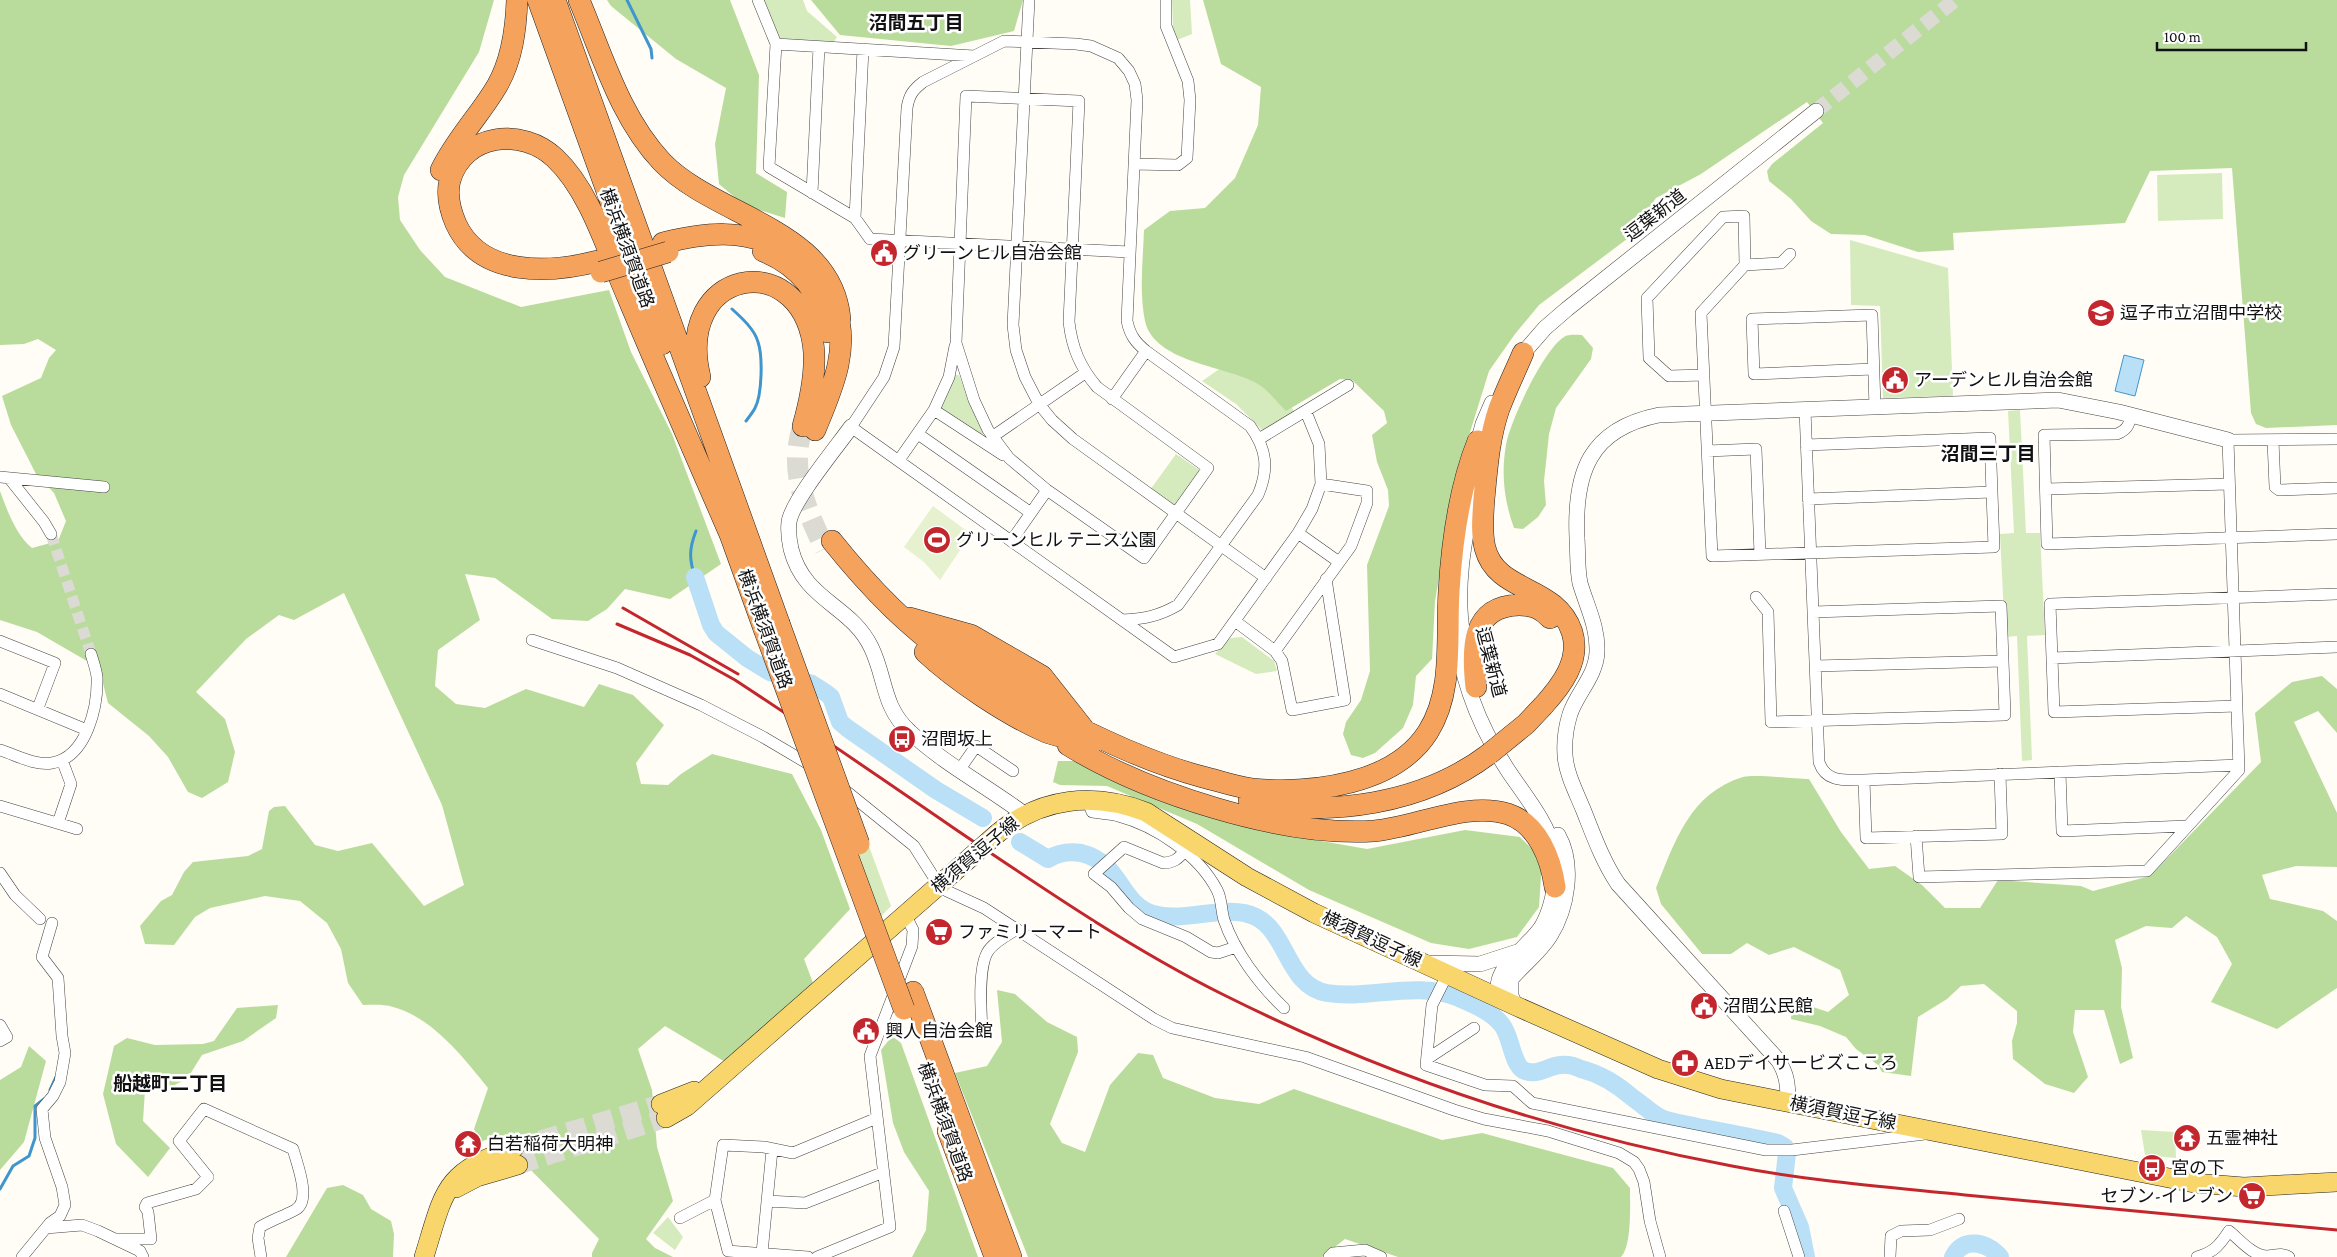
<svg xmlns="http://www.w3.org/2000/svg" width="2337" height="1257" font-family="'Crimson Pro','Noto Sans JP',serif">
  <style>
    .green { fill: #d5ebbd }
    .forest { fill: #b9dc9c }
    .pitch { fill: #e6f2cf }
    .water { fill: #b9e0f7; stroke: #3f96cf }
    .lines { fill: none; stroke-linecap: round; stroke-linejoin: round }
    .stream { stroke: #3f96cf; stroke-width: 3 }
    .river { stroke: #b9e0f7; stroke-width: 18 }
    .minor-tunnel { stroke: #dbdad3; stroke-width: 11; stroke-dasharray: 11 5.5; stroke-linecap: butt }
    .tertiary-tunnel { stroke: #dbdad3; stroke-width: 15; stroke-dasharray: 15 8; stroke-linecap: butt }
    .primary-tunnel { stroke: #dbdad3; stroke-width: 19; stroke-dasharray: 19 9; stroke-linecap: butt }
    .motorway-tunnel { stroke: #dbdad3; stroke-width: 21; stroke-dasharray: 21 11; stroke-linecap: butt }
    .minor-casing { stroke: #444; stroke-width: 12 }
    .tertiary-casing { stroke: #444; stroke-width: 16 }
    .primary-casing { stroke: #222; stroke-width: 20 }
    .motorway-casing { stroke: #222; stroke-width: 22 }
    .minor { stroke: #fff; stroke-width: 11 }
    .tertiary { stroke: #fff; stroke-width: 15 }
    .primary { stroke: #f9d66b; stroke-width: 19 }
    .motorway { stroke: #f5a25d; stroke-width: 21 }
    .rail { stroke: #c4262e; stroke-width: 3 }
    .primary-bridge-casing { stroke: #222; stroke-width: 20; stroke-linecap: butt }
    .motorway-bridge-casing { stroke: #222; stroke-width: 22; stroke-linecap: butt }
    .primary-bridge { stroke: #f9d66b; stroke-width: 19 }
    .motorway-bridge { stroke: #f5a25d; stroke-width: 21 }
    .labels { text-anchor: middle; stroke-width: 5; stroke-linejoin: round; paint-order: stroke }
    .street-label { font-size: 18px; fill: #111; stroke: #fff }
    .poi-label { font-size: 18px; fill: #111; stroke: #fff; text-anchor: start }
    .neighbourhood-label { font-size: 19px; font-weight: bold; fill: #111; stroke: #fff }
  </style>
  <rect width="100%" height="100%" fill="#fffdf5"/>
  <path class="green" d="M764 0H803L807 11 837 37 833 43 778 38Z
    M1172 0H1190L1192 34 1177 40 1173 27Z
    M2222 173 2223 219 2158 221 2157 175Z
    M1850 240 1948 268 1953 396 1883 398 1880 306 1851 305Z
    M1228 363 1284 389 1294 412 1262 430 1236 404 1202 381Z
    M953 375H959L970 405 984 432 980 436 940 409Z
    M2020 410 2026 533H2040L2045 635 2027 636 2032 760 2022 761 2017 636 2005 637 2000 534 2014 533 2008 411Z
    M1176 454 1201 471 1174 508 1150 490Z
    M1242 637 1274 661 1277 671 1256 674 1215 654 1230 638Z
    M809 776 856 811 891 906 866 932Z
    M2141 1130 2175 1132 2176 1158 2145 1155Z
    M668 1217 683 1237 675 1250 653 1233Z"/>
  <path class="forest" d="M0 0H494L479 52 404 175 398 197 400 220 420 250 445 277 521 307 609 290 631 352 672 434 721 564 670 599 625 589 607 609 588 621 552 619 495 578 465 574 480 620 438 650 435 686 456 704 485 708 526 689 584 707 599 684 633 695 664 725 636 763 641 784 668 785 681 774 712 754 792 774 821 830 850 909 804 959 813 983 727 1063 665 1026 638 1049 652 1090 657 1147 673 1201 646 1239 655 1248 673 1257H592V1253L599 1239 497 1136 480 1142 474 1129 488 1088C463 1057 433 1018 393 1007 384 1004 372 1005 363 1005L348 983 341 949 327 923 300 901 265 896 210 908 195 917 174 945 145 944 140 926 161 901 172 895 184 872 193 862 248 856 262 849 269 811 274 807 285 806 315 845 338 851 372 843 424 906 464 885 442 805 344 593 294 620 279 615 246 639 196 692 225 719 235 752 228 782 202 798 188 792 168 757 149 736 108 703 99 668 37 632 0 620V491C7 510 16 535 32 548L58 541 66 521 54 493 36 474 11 425 2 396 41 378 49 358 56 350 38 339 24 344 0 345Z
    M607 0H730L759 75 756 173 787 192 785 218 744 205 719 184 715 144 726 88 676 59 611 6Z
    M811 0H1023L1014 31 951 46 840 35Z
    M1203 0H2337V425L2266 428 2256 424 2251 413 2232 168 2150 171 2125 223 1953 233 1954 250 1918 252 1865 235 1831 234 1811 221 1791 199 1769 181 1767 171 1772 164 1823 123 1807 102 1701 174 1656 198 1631 236 1539 305 1515 334 1489 371 1457 474 1435 601 1432 659 1416 676 1413 705 1403 728 1375 753 1363 758 1351 755 1343 734 1346 722 1361 700 1370 671 1367 565 1389 506 1388 490 1377 462 1372 435 1387 423 1384 411 1352 380 1340 379 1286 411C1277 402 1268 390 1258 384 1228 366 1154 363 1145 321 1139 292 1143 260 1144 230L1170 211 1205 208 1235 178 1258 125 1261 87 1221 64Z
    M1582 335 1593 348 1591 359 1556 408 1549 434 1544 481 1546 505 1538 517 1523 529 1514 528C1504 501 1501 473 1506 445 1510 421 1544 349 1564 337 1568 334 1577 335 1582 335Z
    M2322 676 2337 689V733L2318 711 2294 722 2337 813V867L2296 866 2262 875 2270 899 2323 911 2337 921V988L2277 1029 2211 1002 2232 964 2217 937 2186 916 2172 928 2146 926 2115 940 2122 968 2121 1007 2133 1058 2120 1064 2104 1010H2075L2073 1032 2088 1077 2074 1093 2045 1084 2013 1059 2012 1041 2017 1023V1011L1984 984 1961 986 1947 999 1918 1017 1911 1076 1882 1072 1878 1065 1856 1049 1846 1037 1820 1026 1791 1019 1792 1000 1828 1012 1849 995 1840 970 1794 947 1769 955 1747 943 1731 954H1702L1661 904 1656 888C1675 841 1690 793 1743 777 1756 774 1794 779 1809 779L1841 832 1869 869 1895 866 1922 885 1945 908H1980L1998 880 2081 886 2093 891 2150 876 2261 762 2255 713 2292 682Z
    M1058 761H1074L1136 787 1293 836 1367 849 1465 830 1520 837 1542 859 1539 907 1517 937 1469 949 1431 943 1309 890 1197 824 1107 786 1060 785 1053 782Z
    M997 990 1015 994 1047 1022 1077 1037 1078 1052 1050 1124 1062 1143 1085 1152 1110 1085 1138 1053 1153 1055 1163 1078 1215 1098 1259 1104 1294 1089 1442 1140 1482 1133 1613 1168 1630 1188C1630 1204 1632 1246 1621 1257H1398L1345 1239 1322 1257H1028L955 1073 987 1066 1002 1042Z
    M278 1005 276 1018 243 1041 202 1055 187 1079 168 1088 145 1090 143 1121 170 1148 148 1177 116 1144 103 1094 114 1046 127 1038 155 1045 203 1044 214 1041 237 1008Z
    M892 1036 901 1043 978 1257H912L926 1230 929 1191 904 1152 893 1123 881 1050Z
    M29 1046 46 1061 24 1142 0 1170V1080L21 1067Z
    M343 1185 363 1195 371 1209 391 1221 394 1234 393 1257H286L327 1188Z"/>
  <path class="pitch" d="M933 506 971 534 940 580 924 562 904 547Z"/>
  <path class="water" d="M2124 355 2144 360 2135 396 2115 391Z"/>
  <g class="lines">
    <path class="stream" d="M627 0 651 49 652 58
      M732 309C742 318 755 330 758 342 763 357 762 395 755 408 753 412 749 417 746 421
      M695 577C689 559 689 549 696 531
      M50 1090 56 1077
      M0 1189 13 1166 29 1156 35 1138V1106L44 1099"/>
    <path class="river" d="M695 577 711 625 716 633 747 658 770 672 812 684 826 693 831 697 840 722 847 728 936 790 983 818
      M1020 842 1048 859C1058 853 1069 851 1081 853 1120 862 1120 902 1150 913 1182 925 1226 902 1256 917 1288 933 1287 986 1327 993 1370 1000 1416 980 1459 998 1474 1005 1491 1011 1502 1025 1511 1036 1512 1063 1523 1070 1536 1077 1548 1066 1560 1065 1567 1064 1575 1066 1581 1069 1601 1074 1618 1085 1633 1098 1642 1104 1651 1113 1661 1118 1672 1123 1686 1124 1698 1127 1725 1132 1752 1137 1778 1143L1785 1147 1787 1153 1783 1188 1800 1227 1806 1257
      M1953 1257C1963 1236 1987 1242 2000 1257"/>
    <path class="minor-tunnel" d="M51 534 91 654"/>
    <path class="tertiary-tunnel" d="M1816 111 1955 0"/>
    <path class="primary-tunnel" d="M514 1148 661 1104
      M518 1165 666 1118"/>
    <path class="motorway-tunnel" d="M803 426C788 470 806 509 825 549"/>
    <g class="minor-casing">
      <path id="minor" d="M758 0 776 44 769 167 855 218 870 239 1129 252
        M1029 0 1013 325 1016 350 1025 377 1039 404 1052 420 1073 439 1266 578
        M776 44 974 56
        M966 96 1079 101 1069 322C1072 348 1080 367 1097 387L1208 468 1144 558 1047 490 1009 458 988 430 974 400 956 343Z
        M1134 164 1178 165 1187 158 1190 100 1188 81 1166 26V0
        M812 193 819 47
        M855 218 863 49
        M1745 265 1781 263 1790 254
        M1873 369 1754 374 1752 319 1872 315 1875 407
        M1704 375 1669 376 1649 358 1647 298 1723 217 1744 216 1745 265 1701 313C1705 394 1708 475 1712 556L1994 547 1990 438 1806 445
        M1112 399 1146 351
        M934 410 1003 455
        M1805 410 1819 762C1826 783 1845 780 1864 780L2239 765
        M2131 416C2129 425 2127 430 2117 434L2044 435 2047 544 2337 534
        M918 434 1031 513
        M992 437 1085 373
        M1259 439 1348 385
        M2273 441 2275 487 2279 490 2337 488
        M1707 451 1756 449 1760 554
        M899 460 934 410 949 377 955 346
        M0 477 104 487
        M9 478 44 522 51 534
        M2046 489 2229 484
        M1808 499 1992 492
        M1298 533 1339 562
        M1012 540 1047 490
        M1756 597 1768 612 1771 722 2005 715 2001 606 1813 612
        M1122 620C1144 619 1159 616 1178 605L1258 495C1269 469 1267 449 1250 426L1146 351C1135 342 1130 335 1127 321L1137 100 1135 84 1129 71 1118 58 1091 46 1076 44 1004 41 923 82C913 90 909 95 907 108L894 347 884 377 851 427 1174 657 1218 644 1298 533 1312 509 1321 484 1319 444 1306 412
        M1235 621 1275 651 1282 661 1292 710 1345 700 1326 579
        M532 640 617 668 701 705 763 737 812 766
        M0 641 55 663 38 708
        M1275 651 1351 546 1367 503V491L1321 484
        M2052 658 2337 647
        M1815 666 2003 661
        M0 694 87 730
        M2237 706 2054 712 2050 604 2337 594
        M0 750C16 755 35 766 52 763 87 757 98 706 97 677 96 669 93 661 91 654
        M960 769 976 746 1013 771
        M2060 772 2062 831 2187 826
        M1864 780 1866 838 2002 834 2000 774
        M841 787 914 846 933 876 947 891 984 908 1154 1019 1172 1028 1305 1057 1454 1110 1484 1119 1548 1131 1619 1153 1634 1162 1639 1169 1644 1182 1650 1221 1660 1257
        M1087 800 1092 812C1101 814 1110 813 1118 816 1156 826 1199 855 1217 890 1222 899 1221 910 1224 920 1235 952 1259 984 1284 1008
        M0 806 77 829
        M58 823 71 784 62 760
        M1916 836 1919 877 2147 871 2239 770 2228 440 2337 439
        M1184 852C1178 859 1173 863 1163 863L1124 847 1094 874 1111 887 1129 908 1142 919 1186 937 1211 952 1218 953 1236 947
        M0 873 15 895 40 919
        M1447 975 1432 1005 1426 1065 1485 1085 1513 1086 1532 1103 1766 1150H1792L1925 1134
        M0 1025 7 1037 0 1041
        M982 1030C981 1011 978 970 987 953 992 943 1008 935 1017 929
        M1427 1059 1474 1028
        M767 1201 805 1203 884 1172
        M1784 1211 1799 1257
        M680 1218 715 1200
        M46 1228 82 1225 98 1231 140 1251 143 1257
        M116 1239H151L148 1212 145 1207 147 1203 196 1189 208 1177 179 1141 204 1109 293 1149C297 1164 312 1201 295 1210 284 1216 272 1220 260 1227L258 1238 261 1257
        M762 1253 772 1150
        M22 1257 50 1223 60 1216 65 1205 62 1187 45 1138 42 1109 53 1096 60 1082 65 1053 62 1036 58 978 42 957 52 923
        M808 1257 728 1251 715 1200 723 1145 764 1147 793 1153 877 1118
        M817 1257 890 1227 870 1056 912 946 913 930 905 914
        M1329 1257 1333 1253 1365 1250 1381 1257
        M1890 1257 1891 1236 1901 1231 1930 1230 1959 1219
        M2197 1257C2214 1252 2219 1246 2229 1231 2239 1239 2252 1255 2266 1256 2275 1256 2280 1252 2289 1257"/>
    </g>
    <g class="tertiary-casing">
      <path id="tertiary" d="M1518 359 1545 328 1567 309 1816 111
        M851 427C836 448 792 501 789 522 788 531 789 540 791 549 804 601 851 605 871 647 886 677 882 707 910 732 944 764 987 786 1024 814
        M1476 450 1483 424 1492 403
        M1456 626C1460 678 1480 728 1509 772 1525 796 1548 823 1554 852
        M1463 636C1453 581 1468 524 1478 470
        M1427 963 1480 964 1517 952
        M1502 1000C1485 971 1529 948 1542 926 1551 911 1554 894 1556 877
        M1516 1006 1511 996V979C1523 965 1540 952 1550 936 1567 909 1575 865 1558 835
        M1788 1102C1788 1085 1787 1074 1778 1060L1618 884C1602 860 1593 834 1583 809 1576 792 1566 773 1565 755 1564 741 1566 727 1570 714 1577 693 1596 676 1597 652 1598 627 1587 607 1580 583 1577 569 1578 552 1577 538 1574 473 1589 429 1659 415L2058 400 2119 412 2228 440"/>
    </g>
    <g class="primary-casing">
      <path id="primary" d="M998 833C1042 797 1094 792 1146 812L1247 877 1314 913 1516 1006 1658 1069 1721 1089 2194 1183 2244 1187 2337 1182
        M661 1104 694 1091
        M666 1118 687 1106 946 879
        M456 1188 477 1177 518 1165
        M424 1257C445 1189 443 1173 514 1148"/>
    </g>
    <g class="motorway-casing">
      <path id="motorway" d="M538 0 662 344
        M555 0 779 623
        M579 0C602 54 620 118 662 162 716 218 832 228 840 319
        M441 170C456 139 480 115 497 86 512 60 516 30 517 0
        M663 243C708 232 742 229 784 249
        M763 251C798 265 823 294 828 332
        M598 261C551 273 481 278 456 224 450 210 446 195 450 180 464 133 522 127 555 158 591 192 608 253 628 298 662 379 697 459 732 539
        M1523 353C1515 372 1506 390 1499 409 1489 438 1487 468 1484 499 1483 515 1481 532 1485 548 1497 594 1556 584 1572 632 1581 661 1561 686 1543 706
        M700 377C674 269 797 247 813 343 817 369 810 401 803 426
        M815 430C831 391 851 349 835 307
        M727 526 764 629
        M832 541C864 581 906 626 949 655 982 678 1016 697 1052 715 1101 739 1150 763 1203 777 1219 781 1236 787 1252 789 1284 792 1320 790 1351 782 1382 774 1410 760 1428 732 1454 691 1446 638 1449 591 1452 541 1459 488 1478 441
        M910 618 971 635 1042 676 1083 728
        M949 638 1045 698 1053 705
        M925 652C956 681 1007 715 1046 732 1060 737 1076 740 1090 746
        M1476 687C1472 651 1470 606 1519 605 1532 605 1541 608 1550 618
        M1068 745C1146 793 1282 837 1374 831 1417 827 1467 801 1508 814 1538 824 1551 859 1555 887
        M1249 800C1329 818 1423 804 1489 754
        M913 992 1011 1257
        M948 1131 995 1257"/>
    </g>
    <use href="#minor" class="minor"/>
    <use href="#tertiary" class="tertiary"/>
    <use href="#primary" class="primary"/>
    <use href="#motorway" class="motorway"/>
    <path class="rail" d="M623 608 738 674
      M617 624 690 655 735 680C810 729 884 780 958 831 1044 889 1130 948 1224 995 1384 1075 1556 1133 1732 1166 1809 1181 1888 1187 1965 1195 2089 1207 2213 1218 2337 1230"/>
    <g class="primary-bridge-casing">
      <path id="primary-bridge" d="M946 879 998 833"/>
    </g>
    <g class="motorway-bridge-casing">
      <path id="motorway-bridge" d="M601 272 668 252
        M779 623 859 844
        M764 629 904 1009
        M1489 754 1526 724 1543 706"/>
    </g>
    <use href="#primary-bridge" class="primary-bridge"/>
    <use href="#motorway-bridge" class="motorway-bridge"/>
  </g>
  <defs>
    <g id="civic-disc" transform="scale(1.4375)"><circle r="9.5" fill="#c4262e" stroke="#fff"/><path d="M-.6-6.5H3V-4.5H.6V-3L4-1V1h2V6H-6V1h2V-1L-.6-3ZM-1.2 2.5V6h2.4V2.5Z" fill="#fff"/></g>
    <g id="school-disc" transform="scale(1.4375)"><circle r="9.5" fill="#c4262e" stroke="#fff"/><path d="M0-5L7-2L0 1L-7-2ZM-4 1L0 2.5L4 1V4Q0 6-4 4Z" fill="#fff"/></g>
    <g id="stadium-disc" transform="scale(1.4375)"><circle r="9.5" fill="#c4262e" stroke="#fff"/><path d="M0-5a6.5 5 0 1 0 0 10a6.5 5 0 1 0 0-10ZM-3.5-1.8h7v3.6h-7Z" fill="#fff"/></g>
    <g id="bus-disc" transform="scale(1.4375)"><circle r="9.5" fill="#c4262e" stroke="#fff"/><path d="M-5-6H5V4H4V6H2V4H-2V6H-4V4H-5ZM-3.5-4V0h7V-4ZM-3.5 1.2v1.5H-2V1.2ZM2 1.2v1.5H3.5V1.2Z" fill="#fff"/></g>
    <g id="supermarket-disc" transform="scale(1.4375)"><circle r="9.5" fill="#c4262e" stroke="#fff"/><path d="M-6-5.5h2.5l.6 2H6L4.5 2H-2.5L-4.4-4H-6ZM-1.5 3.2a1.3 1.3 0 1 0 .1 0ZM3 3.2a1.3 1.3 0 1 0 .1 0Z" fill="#fff"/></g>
    <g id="pharmacy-disc" transform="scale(1.4375)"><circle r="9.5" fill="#c4262e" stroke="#fff"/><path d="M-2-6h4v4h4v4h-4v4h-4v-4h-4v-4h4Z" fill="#fff"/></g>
    <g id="temple-disc" transform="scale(1.4375)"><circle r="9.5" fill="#c4262e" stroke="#fff"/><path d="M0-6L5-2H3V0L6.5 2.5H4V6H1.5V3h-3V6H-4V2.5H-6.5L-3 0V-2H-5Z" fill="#fff"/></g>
  </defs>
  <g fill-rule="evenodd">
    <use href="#civic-disc" x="884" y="253"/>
    <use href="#school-disc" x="2101" y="313"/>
    <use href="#civic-disc" x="1895" y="380"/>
    <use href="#stadium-disc" x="937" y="540"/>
    <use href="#bus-disc" x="902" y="739"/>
    <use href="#supermarket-disc" x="939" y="932"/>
    <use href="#civic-disc" x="1704" y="1006"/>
    <use href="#civic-disc" x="866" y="1031"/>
    <use href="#pharmacy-disc" x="1685" y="1063"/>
    <use href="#temple-disc" x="2187" y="1138"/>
    <use href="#temple-disc" x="468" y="1144"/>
    <use href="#bus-disc" x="2152" y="1168"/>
    <use href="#supermarket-disc" x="2252" y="1196"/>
  </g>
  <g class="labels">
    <g class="street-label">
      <text transform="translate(1655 215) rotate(-38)" y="6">逗葉新道</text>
      <text transform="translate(627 248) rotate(70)" y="6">横浜横須賀道路</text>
      <text transform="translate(765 629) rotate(70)" y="6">横浜横須賀道路</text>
      <text transform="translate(1491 662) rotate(75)" y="6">逗葉新道</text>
      <text transform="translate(975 855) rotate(-40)" y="6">横須賀逗子線</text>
      <text transform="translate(1372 939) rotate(25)" y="6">横須賀逗子線</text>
      <text transform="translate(1843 1113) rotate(11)" y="6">横須賀逗子線</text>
      <text transform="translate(945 1122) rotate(70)" y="6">横浜横須賀道路</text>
    </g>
    <g class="poi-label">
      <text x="903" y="259">グリーンヒル自治会館</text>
      <text x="2120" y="319">逗子市立沼間中学校</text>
      <text x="1914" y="386">アーデンヒル自治会館</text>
      <text x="956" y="546">グリーンヒル テニス公園</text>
      <text x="921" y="745">沼間坂上</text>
      <text x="958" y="938">ファミリーマート</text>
      <text x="1723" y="1012">沼間公民館</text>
      <text x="885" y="1037">興人自治会館</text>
      <text x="1704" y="1069">AEDデイサービズこころ</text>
      <text x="2206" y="1144">五霊神社</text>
      <text x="487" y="1150">白若稲荷大明神</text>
      <text x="2171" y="1174">宮の下</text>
      <text x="2233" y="1202" text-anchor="end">セブン-イレブン</text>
    </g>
    <g class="neighbourhood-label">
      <text x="916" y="29">沼間五丁目</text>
      <text x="1988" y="460">沼間三丁目</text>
      <text x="170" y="1090">船越町二丁目</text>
    </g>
  </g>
  <path d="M2157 42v8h149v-8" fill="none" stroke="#111111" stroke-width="2.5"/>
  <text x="2164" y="42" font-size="15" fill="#111111" stroke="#ffffff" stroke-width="4" paint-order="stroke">100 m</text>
</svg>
